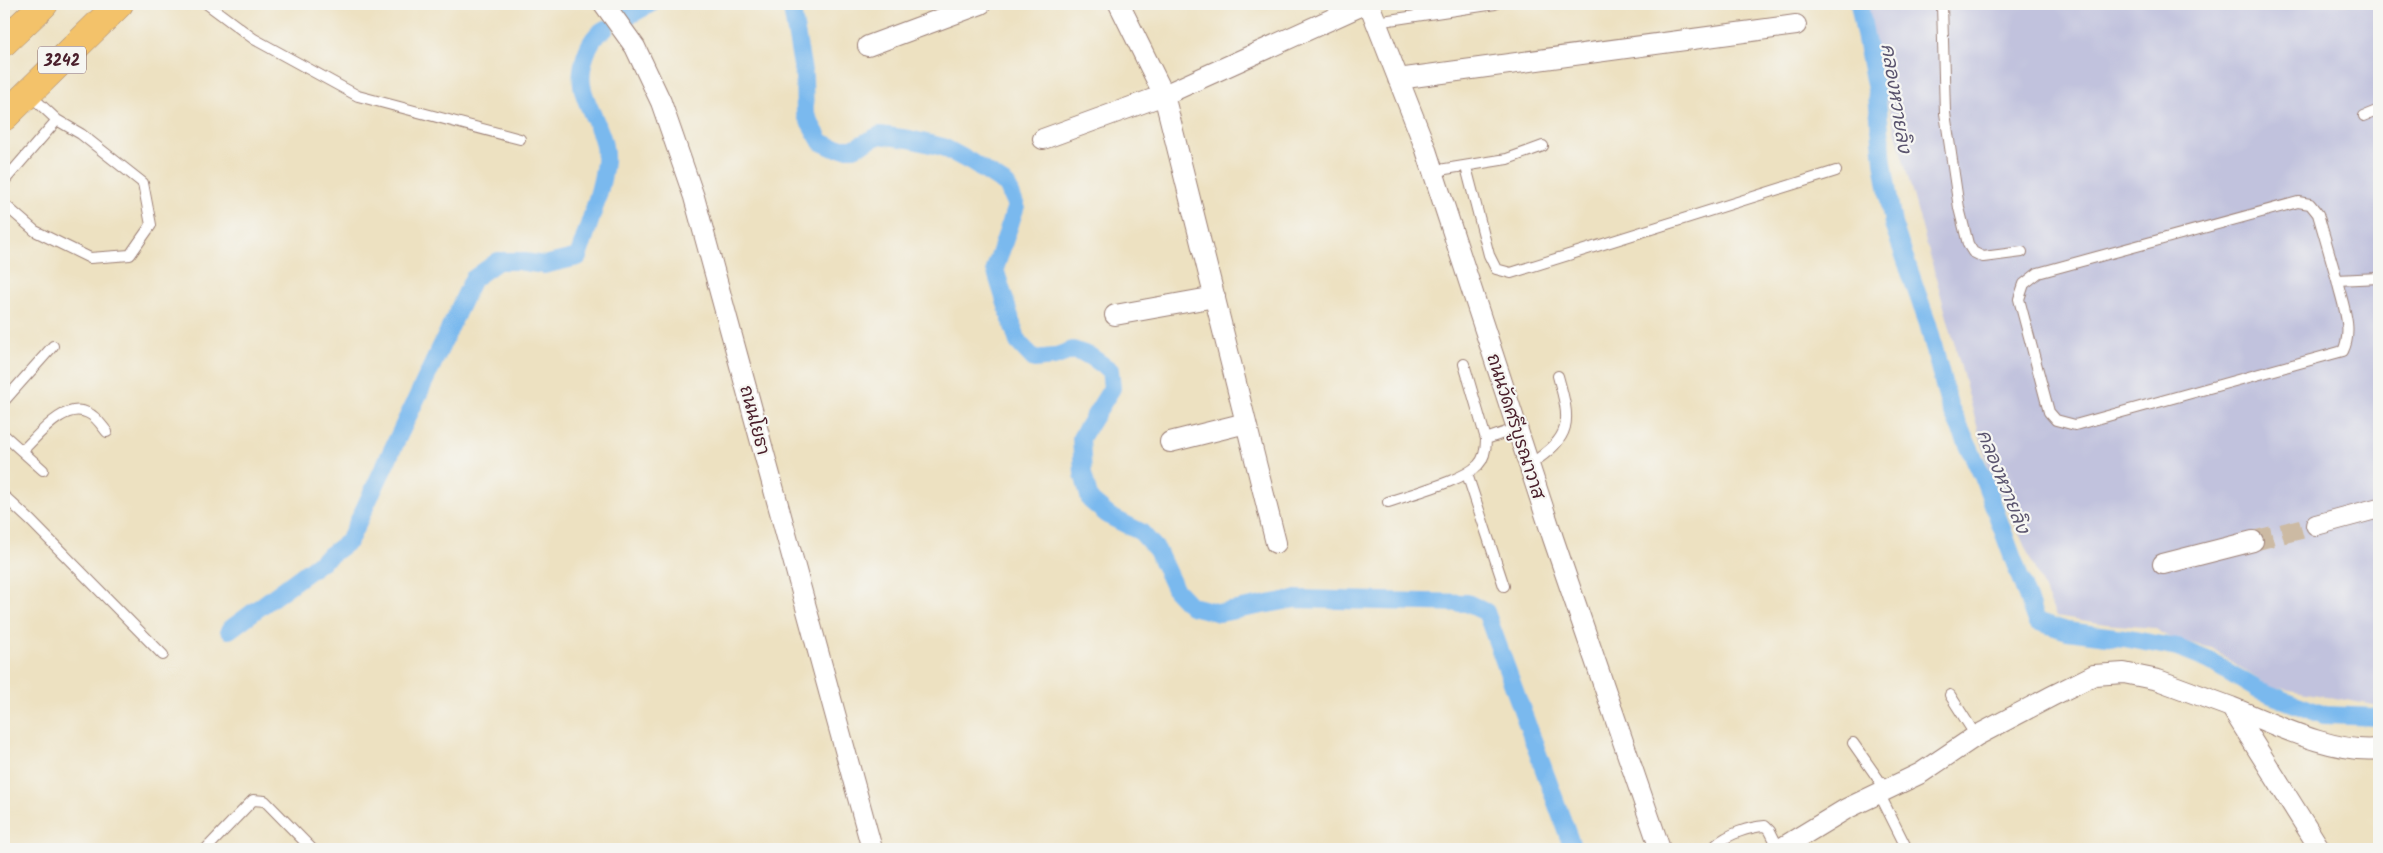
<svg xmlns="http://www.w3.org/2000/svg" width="2383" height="853" font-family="Kalam,'Playpen Sans Thai',sans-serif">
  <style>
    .industrial { fill: #c1c2dd }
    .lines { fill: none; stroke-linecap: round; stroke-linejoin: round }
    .canal { stroke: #7ab9ee; stroke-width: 18 }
    .minor-tunnel { stroke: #ccbaa3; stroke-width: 20; stroke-dasharray: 20 10; stroke-linecap: butt }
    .service-casing { stroke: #9c8076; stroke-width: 12 }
    .minor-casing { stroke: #9c8076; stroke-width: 22 }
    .primary-casing { stroke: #9c8076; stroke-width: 29 }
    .service { stroke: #fff; stroke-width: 10 }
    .minor { stroke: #fff; stroke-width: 20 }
    .primary { stroke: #f3c26a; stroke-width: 28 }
    .labels { text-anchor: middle; stroke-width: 4.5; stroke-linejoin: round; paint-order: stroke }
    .shield { fill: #f6f6f2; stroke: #7e6067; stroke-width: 1 }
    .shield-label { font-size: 16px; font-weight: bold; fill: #4a1f2b }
    .street-label { font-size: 18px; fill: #4a1f2b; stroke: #f6f6f2 }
    .water-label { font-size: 19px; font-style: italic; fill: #5b556f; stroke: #f6f6f2 }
  </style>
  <rect width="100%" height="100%" fill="#f6f6f2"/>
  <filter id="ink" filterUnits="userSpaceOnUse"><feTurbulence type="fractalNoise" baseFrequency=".02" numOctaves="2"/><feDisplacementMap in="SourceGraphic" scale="10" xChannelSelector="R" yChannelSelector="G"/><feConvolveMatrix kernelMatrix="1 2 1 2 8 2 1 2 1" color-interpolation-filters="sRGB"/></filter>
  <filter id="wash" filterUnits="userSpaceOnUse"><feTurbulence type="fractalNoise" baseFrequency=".0096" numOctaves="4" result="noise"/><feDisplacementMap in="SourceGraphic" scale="20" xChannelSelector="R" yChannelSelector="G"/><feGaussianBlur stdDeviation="1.12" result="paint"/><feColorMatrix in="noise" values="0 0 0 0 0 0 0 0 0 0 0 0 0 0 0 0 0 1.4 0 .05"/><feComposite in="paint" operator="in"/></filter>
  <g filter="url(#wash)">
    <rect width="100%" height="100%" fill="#ede1c1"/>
    <path class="industrial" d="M1860 4H2379V706L2268 686 2212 648 2173 639 2154 628 2106 624 2056 616 1988 465Z"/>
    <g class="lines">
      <path class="canal" d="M791 4 804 77 805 114 821 142 834 148H854L880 135 909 139 943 147 971 162 1007 185 1016 206 995 269 1018 342 1034 359 1054 357 1073 350 1090 356 1110 370 1112 388 1081 438 1083 474 1090 500 1109 516 1141 532 1157 550 1175 589 1191 606 1220 613 1295 599 1467 603 1486 612 1573 849
        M1859 4 1877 95 1883 162 1893 224 1928 324 1949 405 1983 477 2036 621 2067 631 2124 638 2178 648 2210 661 2258 690 2324 715 2379 717
        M630 15 650 4
        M229 630 349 541 473 279 498 261H518L544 265 578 257C587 230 602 190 605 162 607 134 589 114 583 90 578 71 587 38 605 29"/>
    </g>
  </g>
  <g filter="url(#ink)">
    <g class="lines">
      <path class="minor-tunnel" d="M2253 541 2316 525"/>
      <g class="service-casing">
        <path id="service" d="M207 4 254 39 358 96 520 139
          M1942 4 1945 113 1959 208 1968 244 1973 252 1983 257 2022 252
          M1376 22 1495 4
          M2364 116 2379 110
          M1466 167 1489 255 1496 269 1511 273 1836 171
          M1433 171 1507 159 1543 146
          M4 181 57 120
          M4 204 35 231 90 258 130 255 151 225 143 183 81 134 57 120 29 94
          M2337 280C2342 303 2354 329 2343 351L2075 425 2056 420 2049 412 2019 299 2024 284 2038 273 2298 202 2310 204 2318 214 2337 280 2379 278
          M1464 364 1486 439
          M4 401 53 346
          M4 435 43 470
          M22 451C38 436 64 401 88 413 96 416 102 426 107 432
          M1529 465C1573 436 1571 423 1558 376
          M1467 474 1504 586
          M4 496 31 521 163 655
          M1388 502C1410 494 1463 481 1478 465 1485 458 1486 448 1486 439L1518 428
          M1950 695 1976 736
          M1853 743 1886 790
          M1879 793 1907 849
          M206 849 253 800 265 801 312 849
          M1716 849V845C1728 834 1749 827 1765 826L1770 831 1779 849"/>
      </g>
      <g class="minor-casing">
        <path id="minor" d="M604 4 635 47 661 102 694 197 872 849
          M1119 4 1164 95 1276 543
          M1369 4 1425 147 1553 538 1660 849
          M868 46 981 4
          M1398 79 1796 25
          M1043 139 1164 95 1365 4
          M1115 315 1215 297
          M1170 442 1246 423
          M2316 525 2379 508
          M2163 564 2253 541
          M2231 707C2274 724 2333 754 2379 749
          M1780 849 1846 809 1921 773 1976 736 2052 696 2094 675 2124 673 2158 680 2231 707 2320 849"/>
      </g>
      <g class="primary-casing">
        <path id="primary" d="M4 42 44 4
          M4 117 119 4"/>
      </g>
      <use href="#service" class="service"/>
      <use href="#minor" class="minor"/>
      <use href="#primary" class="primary"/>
    </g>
  </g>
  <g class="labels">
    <rect class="shield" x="38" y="46.5" width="48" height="27" rx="4"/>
    <g class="shield-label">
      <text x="62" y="66">3242</text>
    </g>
    <g class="street-label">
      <text transform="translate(755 420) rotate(75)" y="6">ถนนโยธา</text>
      <text transform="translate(1516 426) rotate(72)" y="6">ถนนวัดศรีบูรณาวาส</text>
    </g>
    <g class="water-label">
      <text transform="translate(1897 98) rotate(81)" y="7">คลองหวายลิง</text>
      <text transform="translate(2004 481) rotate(68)" y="7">คลองหวายลิง</text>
    </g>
  </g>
  <rect width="2383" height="853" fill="none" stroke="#f6f6f2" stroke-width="20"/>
</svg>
